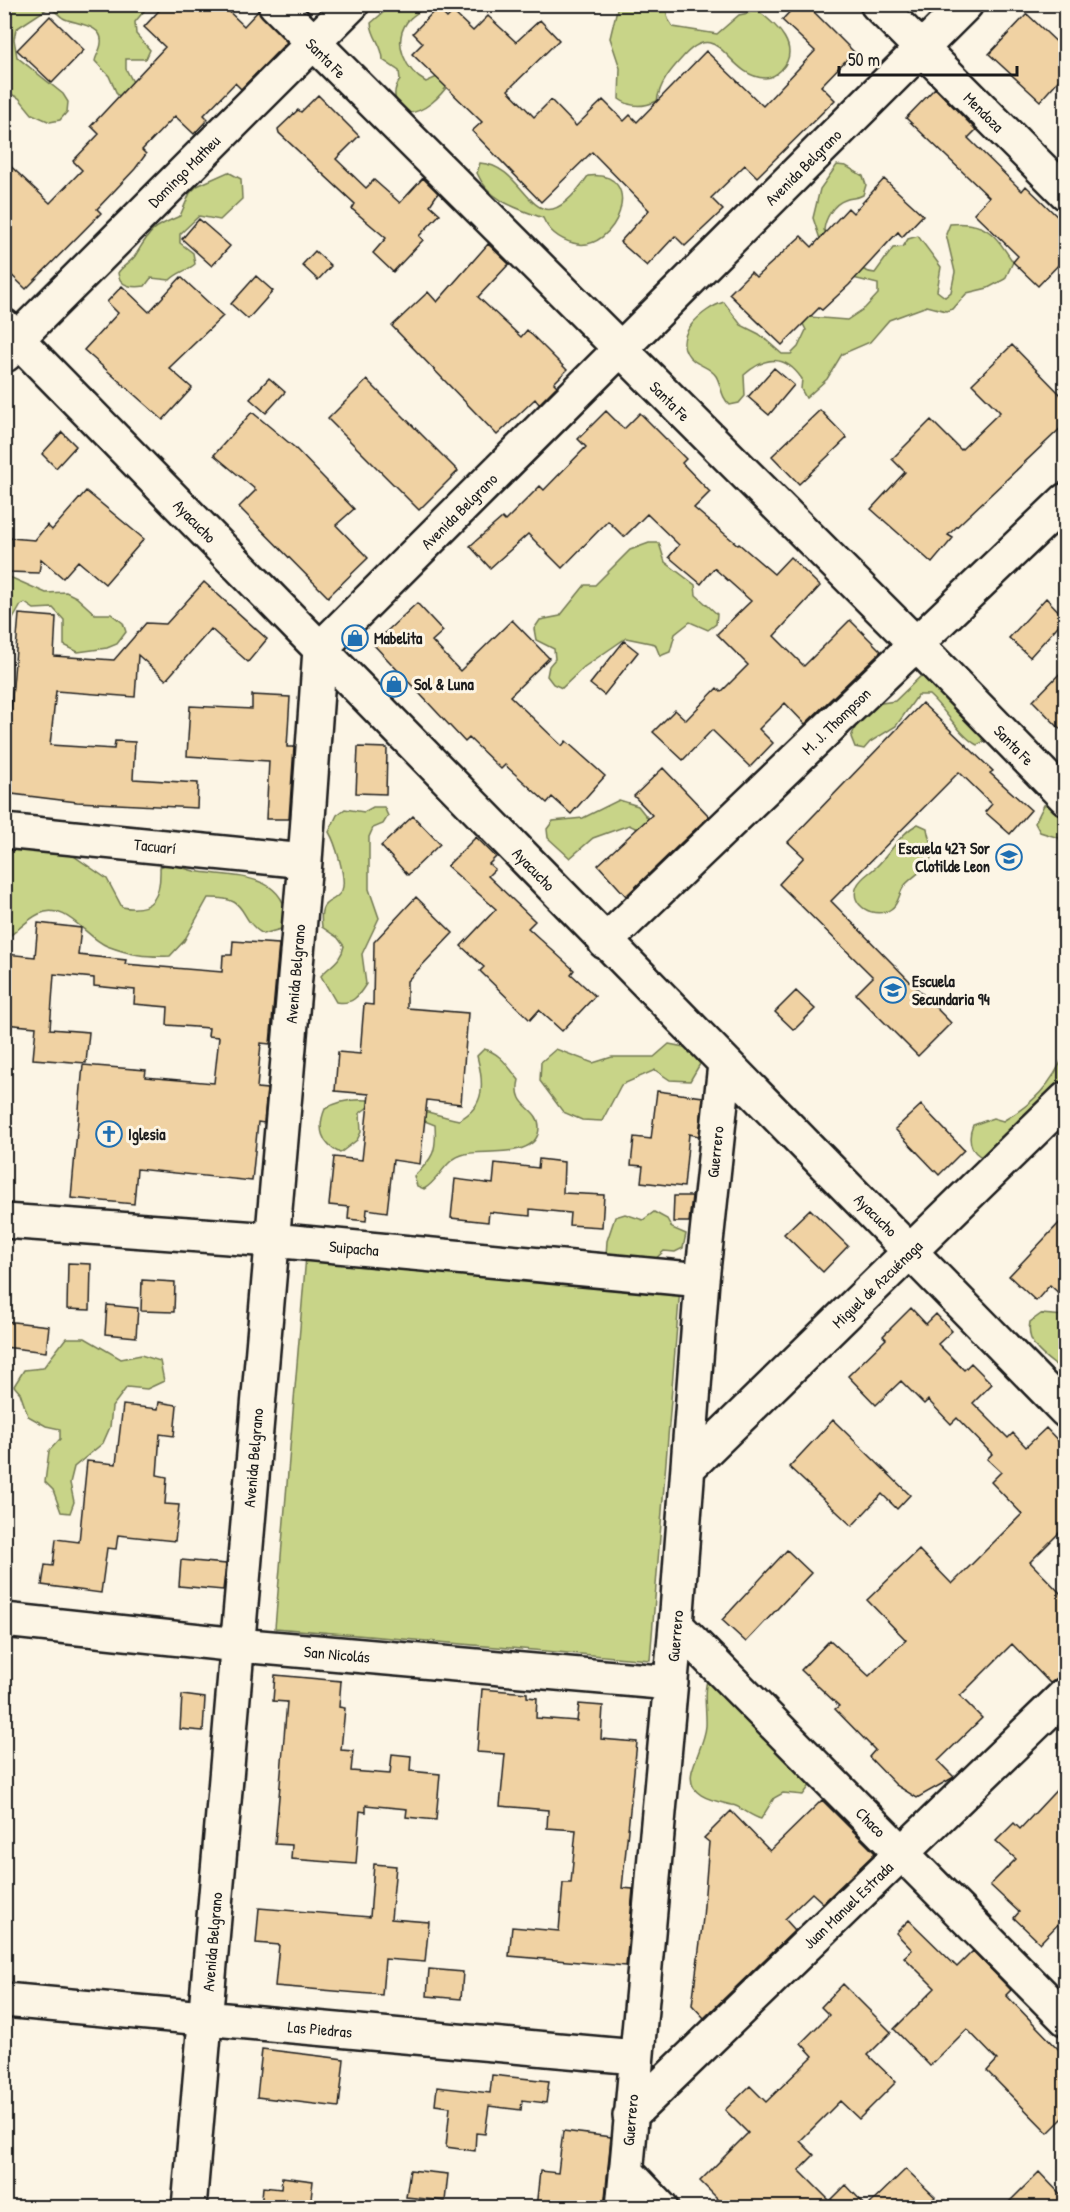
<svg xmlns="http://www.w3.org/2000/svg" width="1070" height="2212" font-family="'Patrick Hand',sans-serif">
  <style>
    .green { fill: #c8d488; stroke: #727852; stroke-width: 1.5 }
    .building { fill: #f0d2a3; stroke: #1c1c1c; stroke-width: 1.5 }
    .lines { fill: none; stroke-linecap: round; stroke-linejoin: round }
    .minor-casing { stroke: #1c1c1c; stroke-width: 38 }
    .minor { stroke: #fcf5e5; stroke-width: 33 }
    .labels { text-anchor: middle; stroke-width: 6; stroke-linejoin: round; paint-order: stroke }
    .street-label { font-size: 16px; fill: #1c1c1c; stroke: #fcf5e5 }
    .poi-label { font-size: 16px; font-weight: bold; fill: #1c1c1c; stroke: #fcf5e5; text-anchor: start }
  </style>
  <rect width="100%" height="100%" fill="#fcf5e5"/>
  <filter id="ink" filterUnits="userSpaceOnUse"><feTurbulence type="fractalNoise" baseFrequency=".0167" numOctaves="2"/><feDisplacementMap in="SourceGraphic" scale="12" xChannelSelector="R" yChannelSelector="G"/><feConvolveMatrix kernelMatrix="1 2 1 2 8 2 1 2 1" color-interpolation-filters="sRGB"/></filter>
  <g filter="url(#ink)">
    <path class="green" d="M4 5H149L135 22 136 34 150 50 146 59H126V69L135 86 124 101 117 94 109 76 95 61C96 55 101 49 101 43 104 24 73 24 63 18 57 14 56 10 48 8L16 29 14 39 17 57 63 94 68 102 67 112 60 120 50 122 32 114 19 98 5 91Z
      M392 5H430C422 10 413 14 407 22 392 43 406 71 426 82L444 74 451 81C440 97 426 112 405 114 396 102 390 94 400 80L399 71 383 60C383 45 372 38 371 23Z
      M618 5H669L666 9 668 19 673 27 717 34 739 15 758 11C777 25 802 48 781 70 776 75 771 78 765 78 726 77 720 14 682 58 670 71 660 83 657 101 644 107 631 108 619 99L620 68 610 38Z
      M480 163C532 166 531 257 588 176 649 169 616 256 573 243 559 239 549 232 543 218 516 208 489 201 477 173Z
      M837 165 846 166 863 176 866 185 863 195C856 199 852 197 845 200 833 204 825 219 824 230 837 247 853 271 875 273L893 248 903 247 908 239 918 236 941 267 937 291 945 297 951 292 955 272 946 234 950 224C986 221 994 233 1013 262L1005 279 988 288 967 293 953 309 946 311 927 306 889 320 870 342 842 354 827 379 806 398 801 389 802 379C785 354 765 356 744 375L745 396 739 403 730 405C720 396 722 386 716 376 710 367 700 366 693 360 667 338 704 308 724 302L741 325 759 334 782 354H791L798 347 806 330 803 324 809 317 847 320 865 308 878 294V284L849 277 823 248 813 218 820 189Z
      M228 172 241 179 242 199 220 220 199 216 180 234V243L193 253 195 264C187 271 178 272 170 280L151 278 145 286C134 288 119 287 118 273 122 266 130 263 135 256 151 230 151 228 180 216L190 193 197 186Z
      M649 543H659L665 562 695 585 696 595 717 614 716 624 708 630 690 622 675 634 670 652 660 656 655 644 626 638 584 667 562 688 553 684 547 676 549 666 555 659 554 649 536 640 534 629 540 620 560 616 585 585H595L630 550Z
      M5 575 46 593 66 592 76 597 95 614H111L123 623 126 632 117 644 107 648 78 652 64 645V620L53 608 34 609 25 603 21 605 9 626 5 625Z
      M924 673 988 732 985 741 977 745C961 737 944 708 929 695H918L896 726 870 742 864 749 855 747 851 737 859 719 875 704 895 701Z
      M619 800 638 806 658 831 646 833 629 825 593 838 570 858 548 838 547 829 553 821 583 818Z
      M1054 803 1065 814V852L1059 838 1040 832 1035 823 1044 805Z
      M373 807H384L388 816 383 824 373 828 369 837V889L379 918 362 954 366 984C358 997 352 1005 336 1002L321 976C330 965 341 962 344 946L338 938 322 927C318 895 333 907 342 890 347 879 335 842 329 832L337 815 345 809 364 812Z
      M918 824 927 828C928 836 931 843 932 850 933 867 914 874 905 885 898 893 900 903 891 909 876 920 848 906 857 886 861 877 870 873 876 867 891 853 900 833 918 824Z
      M16 842 65 850 107 879 122 907C154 913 161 896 160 867L169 863C179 866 190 871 200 872 235 877 285 873 287 921L281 929 263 934C235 917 252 897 208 898L184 941 170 956C145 957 131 955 107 946 85 937 66 901 39 914 26 920 17 932 5 939V850Z
      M669 1044 689 1048 700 1064 690 1081 670 1080 655 1070 621 1085 602 1121 582 1120 563 1112 540 1081 541 1062 556 1049 593 1063 612 1057H654Z
      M484 1049C501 1053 508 1067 519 1080 512 1108 539 1107 539 1127 539 1160 484 1149 465 1154 444 1159 440 1180 424 1189L417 1186 414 1176C433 1159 437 1151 435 1125L407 1114 368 1107 360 1113 361 1132 357 1140 340 1153C321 1144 317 1128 325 1109 360 1086 421 1112 459 1120 486 1106 484 1083 477 1056Z
      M1065 1053V1092L992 1159C972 1158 966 1142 973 1125L993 1118 1003 1121C1033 1104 1052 1084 1065 1053Z
      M654 1212 667 1219 672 1228 686 1234 683 1248 675 1252 664 1251 653 1261 606 1256 607 1241 615 1217 625 1214 643 1220Z
      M306 1256 680 1288 650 1660 275 1628Z
      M1041 1314 1065 1316V1373C1048 1358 1025 1348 1030 1322Z
      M66 1338H85L121 1359 141 1355 160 1361 164 1381 147 1389 127 1387 112 1407 110 1427 103 1443 74 1467 70 1483 74 1502 70 1513 61 1512 53 1490 45 1482 49 1451 60 1439V1429L46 1426 28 1416 20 1393 14 1386 24 1370 43 1368Z
      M711 1672 811 1778 809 1787 803 1795 783 1793 774 1798 761 1819C750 1816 740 1806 732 1805 714 1801 686 1797 692 1771 696 1756 705 1740 706 1726 707 1707 701 1688 711 1672Z"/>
    <path class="building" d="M165 4H221L244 26 258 11 287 42 241 89 235 83 204 115 208 119 194 134 175 116 142 150 146 154 135 169 97 209 101 213 26 289 4 268V160L50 203 82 170 73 161 99 134 91 126 165 47 144 27Z
      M797 4H806L854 52 821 86 835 100 757 177 745 165 711 198 723 210 685 246 675 236 647 266 620 242 649 210 592 152 541 202 472 131 482 122 412 54 423 43 413 33 437 8 447 18 453 12 473 31 488 16 516 42 540 20 559 40 508 90 534 117 551 100 576 126 603 100 624 121 630 115 637 122 706 51 763 106 815 51 782 20Z
      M1027 14 1065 50V73L1040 101 989 54Z
      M50 16 84 50 52 83 17 50Z
      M935 88 976 130 968 138 1022 191 1026 186 1065 224V258L1038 286 1013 262 1018 256 974 213 989 197 906 118Z
      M318 95 359 136 336 159 366 188 374 180 400 203 423 178 438 193 430 205 440 214 419 236 423 240 393 272 373 253 386 238 352 209 355 204 279 133 278 129 298 110 301 112Z
      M884 179 923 215 902 237 898 232 849 285 822 310 819 308 782 345 729 294 751 272 756 277 801 236 812 247 848 208 853 213Z
      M199 219 230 246 212 266 182 239Z
      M488 244 509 264 478 297 521 337 527 330 567 370 554 383 557 386 539 404 535 399 497 435 392 326 428 292 437 302Z
      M315 251 331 266 318 280 302 265Z
      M256 276 273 291 248 319 231 304Z
      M181 277 223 316 169 368 192 388 163 420 84 350 118 313 107 302 122 286 149 312Z
      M1012 345 1065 399V424L948 535 953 538 932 563 871 509 905 472 892 459 931 420 961 450 1000 412 972 384Z
      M774 368 794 385 769 415 748 397Z
      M269 378 285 392 266 413 250 399Z
      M367 380 458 471 419 510 328 419Z
      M820 410 847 438 799 484 772 456Z
      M606 411 624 429 640 413 686 459 682 463 710 492 694 508 738 545 739 544 774 574 790 557 820 586 774 636 804 666 850 620 881 651 805 724 785 703 759 729 773 743 750 767 712 730 683 760 653 732 675 710 686 720 717 688 721 692 748 665 717 634 751 601 714 568 701 584 669 557 679 545 647 514 624 537 608 521 562 568 528 534 490 568 470 546 502 518 505 521 540 486 544 490 586 447 578 439Z
      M252 412 294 447 354 509 336 525 368 558 328 597 239 507 256 490 214 455Z
      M62 432 76 446 56 468 42 454Z
      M86 491 144 539 105 584 78 561 63 578 41 559 39 573 8 572 10 538 35 540 47 525 52 530Z
      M204 582 267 639 248 662 211 629 166 680 138 655 135 697 56 691 50 745 114 749 115 741 135 742 133 779 198 783 197 808 77 802 4 793 19 614 56 617 54 656 114 660 146 623 166 624Z
      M1046 598 1065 618 1030 657 1009 638Z
      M417 603 443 631 432 641 460 671 512 620 549 658 510 696 562 746 566 741 605 776 571 814 552 797 547 803 505 765 501 769 469 738 465 742 373 644Z
      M624 641 638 652 604 695 590 684Z
      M1065 668V734L1033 701Z
      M252 695 290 697 287 747H294L289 819H266L269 761 187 756 190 706 252 709Z
      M922 703 993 771 990 773 1031 810 1010 834 985 812 992 804 959 772 831 901 951 1023 918 1056 856 994 873 977 779 884 804 857 788 842Z
      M358 747 387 748 386 794 356 793Z
      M663 768 709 816 626 896 598 865 652 815 634 796Z
      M413 816 440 844 408 875 381 846Z
      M476 837 496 857 489 864 495 869 488 876 535 921 528 928 574 970 571 974 595 996 562 1031 539 1010 530 1020 480 971 484 967 461 946 496 909 447 866Z
      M416 897 453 933 407 981V1008L468 1013 461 1104 427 1100 420 1164 393 1160 387 1212 367 1209 366 1221 348 1219 349 1207 329 1205 334 1157 362 1160 369 1094 335 1091 338 1052 360 1054 364 1004 373 1005 374 942Z
      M38 923 81 928 78 955 126 960 125 964 222 972 223 955H232L233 941 279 944 270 1044 261 1043 257 1088 267 1089 264 1123 258 1122 252 1181 137 1169 134 1204 71 1198 83 1065 146 1070 145 1077 214 1083 219 1037 208 1036 209 1028 167 1025 168 1007 134 1004 135 990 94 986V978L54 974 50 1029 89 1032 86 1063 33 1059 36 1027 4 1024V974L6 954 35 957Z
      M796 991 815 1009 794 1030 775 1012Z
      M657 1091 703 1097 699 1136 689 1134 684 1187 641 1182 643 1166 631 1165 634 1137 651 1139Z
      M921 1105 964 1150 939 1175 895 1129Z
      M539 1159 564 1162 563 1193 604 1195 602 1227 569 1225 570 1213 530 1209V1216L489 1212 488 1222 451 1218 455 1179 493 1184 495 1163 538 1168Z
      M674 1196H692L689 1222H673Z
      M810 1209 848 1246 823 1272 784 1234Z
      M1065 1217V1299L1050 1285 1036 1301 1009 1276Z
      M68 1263 91 1264 90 1310 67 1309Z
      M142 1280 175 1282 174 1312 141 1311Z
      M107 1305 138 1308 136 1337 105 1334Z
      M911 1308 926 1324 936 1314 952 1331 938 1344 964 1370 971 1363 992 1384 973 1403 1008 1438 1013 1433 1026 1447 1046 1428 1065 1448V1527L1030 1562 1065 1598V1676L1050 1683 1012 1644 960 1696 982 1718 938 1761 954 1777 917 1798 896 1785 869 1757 875 1750 835 1709 839 1706 801 1670 830 1640 869 1676 906 1640 867 1600 919 1550 952 1584 1022 1514 991 1482 1001 1472 987 1459 992 1454 957 1418 951 1424 928 1400 924 1404 901 1381 876 1405 848 1376 886 1339 883 1336Z
      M4 1321 49 1326 46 1352 4 1347Z
      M159 1402 177 1405 174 1436 160 1434 157 1475 167 1477 165 1504 179 1505 175 1541 118 1535 116 1549 107 1548 101 1593 42 1585 45 1565 53 1566 56 1539 79 1542 87 1461 116 1464 123 1405 158 1409Z
      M833 1420 910 1495 897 1509 882 1494 852 1526 789 1467Z
      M787 1550 811 1573 746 1642 722 1620Z
      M181 1560 226 1564 223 1590 179 1586Z
      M275 1675 341 1681 339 1707 345 1708 341 1750 353 1751 351 1771 390 1774 392 1754 411 1756 410 1771 440 1774 436 1820 406 1817 407 1809 366 1805V1812L360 1811 356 1864 291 1859 292 1845 275 1844 287 1702 273 1701Z
      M482 1689 527 1693V1697L537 1698 536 1718 577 1721 579 1704 603 1706 601 1739 637 1742 622 1888 633 1889 626 1966 509 1956 512 1927 559 1931 563 1883H571L576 1830 547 1828 548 1810 500 1806 505 1754 477 1752Z
      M182 1695 205 1698 203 1731 180 1729Z
      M1065 1781V1917L1040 1943 1014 1918 1019 1912 990 1885 1016 1859 996 1841 1014 1823 1020 1829Z
      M822 1800 875 1853 823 1903 812 1893 785 1919 795 1930 704 2018 692 2005 703 1918 709 1842 704 1838 731 1811 770 1851Z
      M374 1864 396 1866 391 1919 429 1922 425 1962 385 1959 382 1995 275 1986 279 1945 256 1943 259 1908 370 1917Z
      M909 1920 957 1967 973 1951 1011 1990 1006 1995 1065 2056V2116L1048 2133 987 2071 997 2060 967 2029 930 2066 894 2029 935 1988 904 1957 912 1950 896 1933Z
      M429 1969 463 1972 461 1999 427 1996Z
      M843 1984 891 2032 868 2055 896 2082 859 2119 840 2101 800 2141 814 2155 799 2170 830 2201 846 2185 867 2207 906 2169 935 2197 924 2208H727L700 2181 748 2133 725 2110 750 2086 766 2102 813 2056 801 2043 829 2015 821 2007Z
      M262 2049 344 2059 339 2107 257 2097Z
      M492 2075 549 2081 546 2103 522 2100 521 2110 489 2106 485 2134 476 2133 475 2151 446 2147 450 2107 435 2105 437 2087 490 2093Z
      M563 2131 611 2137 604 2208H536L540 2171 558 2173Z
      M410 2170 448 2174 445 2201 406 2197Z
      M1039 2172 1065 2199V2208H1003Z
      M282 2177 313 2181 310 2208H261L263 2187 281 2189Z"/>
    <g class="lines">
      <g class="minor-casing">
        <path id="minor" d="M275 4 916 644 1066 798
          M877 4 1066 193
          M4 326 1066 1411
          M5 355 17 339 352 4
          M4 831 305 861
          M605 942 1066 500
          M4 1221 272 1240 702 1280
          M688 1468 1066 1099
          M4 1620 238 1645 671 1683
          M676 1625 1066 2019
          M4 2000 636 2057
          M630 2116 1066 1694
          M626 2171 661 2208
          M189 2208 305 861 320 649 966 4
          M623 2208 676 1625 702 1280 725 1064"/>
      </g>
      <use href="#minor" class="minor"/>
    </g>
  </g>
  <defs>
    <g id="shop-ring" transform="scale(1.35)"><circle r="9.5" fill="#fcf5e5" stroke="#1f6fb2" stroke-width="1.5"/><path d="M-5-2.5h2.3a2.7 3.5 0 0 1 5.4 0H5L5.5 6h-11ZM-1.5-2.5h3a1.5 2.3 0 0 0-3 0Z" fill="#1f6fb2"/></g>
    <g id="school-ring" transform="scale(1.35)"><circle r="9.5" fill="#fcf5e5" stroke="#1f6fb2" stroke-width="1.5"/><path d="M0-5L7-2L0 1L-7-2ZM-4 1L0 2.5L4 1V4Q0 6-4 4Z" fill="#1f6fb2"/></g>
    <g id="church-ring" transform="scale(1.35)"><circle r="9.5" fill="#fcf5e5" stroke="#1f6fb2" stroke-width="1.5"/><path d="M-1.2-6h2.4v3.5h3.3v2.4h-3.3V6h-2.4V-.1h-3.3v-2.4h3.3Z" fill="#1f6fb2"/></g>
  </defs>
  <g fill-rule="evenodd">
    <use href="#shop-ring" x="355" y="638"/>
    <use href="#shop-ring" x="394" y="684"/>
    <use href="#school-ring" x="1009" y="857"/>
    <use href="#school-ring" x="893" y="990"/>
    <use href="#church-ring" x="109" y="1134"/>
  </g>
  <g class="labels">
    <g class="street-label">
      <text transform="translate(326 58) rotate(45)" y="6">Santa Fe</text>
      <text transform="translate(984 112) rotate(45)" y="6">Mendoza</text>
      <text transform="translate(803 167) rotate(-45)" y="6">Avenida Belgrano</text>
      <text transform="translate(184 171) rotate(-45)" y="6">Domingo Matheu</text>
      <text transform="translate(670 401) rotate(45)" y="6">Santa Fe</text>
      <text transform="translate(459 511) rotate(-45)" y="6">Avenida Belgrano</text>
      <text transform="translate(195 521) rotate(46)" y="6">Ayacucho</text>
      <text transform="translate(836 721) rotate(-44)" y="6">M. J. Thompson</text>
      <text transform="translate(1014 745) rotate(46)" y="6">Santa Fe</text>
      <text transform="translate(155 846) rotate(6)" y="6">Tacuarí</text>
      <text transform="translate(534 869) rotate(46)" y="6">Ayacucho</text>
      <text transform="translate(295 974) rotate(-85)" y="6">Avenida Belgrano</text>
      <text transform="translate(715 1152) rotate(-84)" y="6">Guerrero</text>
      <text transform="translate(876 1215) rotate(45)" y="6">Ayacucho</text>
      <text transform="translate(354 1248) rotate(5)" y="6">Suipacha</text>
      <text transform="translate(877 1284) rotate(-44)" y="6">Miguel de Azcuénaga</text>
      <text transform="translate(253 1458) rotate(-85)" y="6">Avenida Belgrano</text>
      <text transform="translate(675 1636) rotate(-85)" y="6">Guerrero</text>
      <text transform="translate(337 1654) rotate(5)" y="6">San Nicolás</text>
      <text transform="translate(871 1822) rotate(45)" y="6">Chaco</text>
      <text transform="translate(848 1905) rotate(-44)" y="6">Juan Manuel Estrada</text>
      <text transform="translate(212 1942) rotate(-85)" y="6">Avenida Belgrano</text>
      <text transform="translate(320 2029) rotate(5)" y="6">Las Piedras</text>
      <text transform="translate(630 2120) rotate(-85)" y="6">Guerrero</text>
    </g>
    <g class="poi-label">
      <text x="374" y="644">Mabelita</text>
      <text x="414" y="690">Sol &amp; Luna</text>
      <text x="990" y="854" text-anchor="end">Escuela 427 Sor<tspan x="990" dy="18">Clotilde Leon</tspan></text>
      <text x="912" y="987">Escuela<tspan x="912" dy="18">Secundaria 94</tspan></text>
      <text x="128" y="1140">Iglesia</text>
    </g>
  </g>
  <rect width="1070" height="2212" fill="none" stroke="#fcf5e5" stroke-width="24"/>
  <rect x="12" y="12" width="1046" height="2188" fill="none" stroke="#1c1c1c" stroke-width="2" filter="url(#ink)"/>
  <path d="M839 66v9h178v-9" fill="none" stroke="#1c1c1c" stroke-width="3"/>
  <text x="848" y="66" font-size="18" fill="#1c1c1c" stroke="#fcf5e5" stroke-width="4.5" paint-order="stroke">50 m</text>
</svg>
